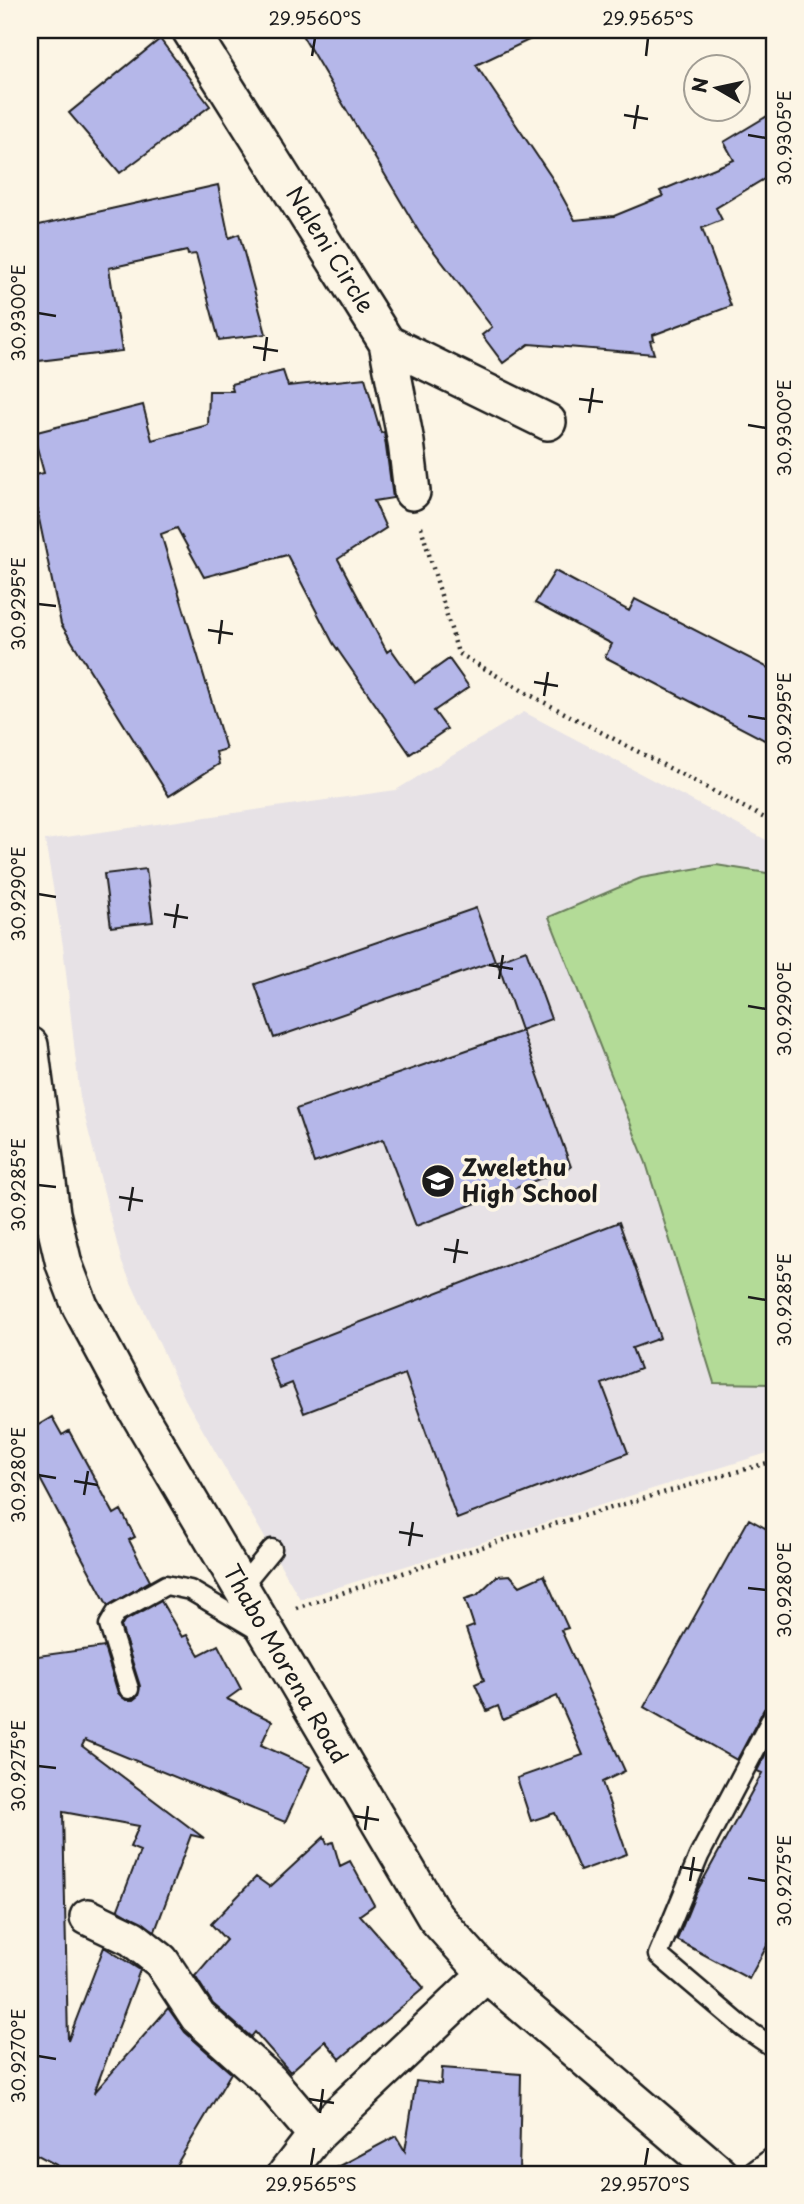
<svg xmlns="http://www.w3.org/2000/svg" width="804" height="2204" font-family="'Playpen Sans',sans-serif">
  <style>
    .built { fill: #e7e2e6 }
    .green { fill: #b3db97; stroke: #687c5a; stroke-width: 2 }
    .building { fill: #b5b7e9; stroke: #1c1c1c; stroke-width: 2 }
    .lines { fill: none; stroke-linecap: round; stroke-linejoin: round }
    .lane-casing { stroke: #1c1c1c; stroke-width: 23 }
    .street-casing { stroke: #1c1c1c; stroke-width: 40 }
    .path { stroke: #1c1c1c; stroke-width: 4.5; stroke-dasharray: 2 5; stroke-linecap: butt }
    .lane { stroke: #fcf5e5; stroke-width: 18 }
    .street { stroke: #fcf5e5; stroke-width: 35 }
    .ticks { fill: none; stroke: #1c1c1c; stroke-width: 2.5 }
    .labels { text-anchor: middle; stroke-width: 7; stroke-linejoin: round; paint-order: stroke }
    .street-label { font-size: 23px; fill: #1c1c1c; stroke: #fcf5e5 }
    .poi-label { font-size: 23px; font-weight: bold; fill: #1c1c1c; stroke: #fcf5e5; text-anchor: start }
    .neatline { fill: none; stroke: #1c1c1c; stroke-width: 2.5 }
    .ticks-label { font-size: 18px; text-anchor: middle; fill: #1c1c1c }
  </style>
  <rect width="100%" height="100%" fill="#fcf5e5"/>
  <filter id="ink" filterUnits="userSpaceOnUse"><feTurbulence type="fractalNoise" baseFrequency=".0143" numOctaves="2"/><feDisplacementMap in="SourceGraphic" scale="14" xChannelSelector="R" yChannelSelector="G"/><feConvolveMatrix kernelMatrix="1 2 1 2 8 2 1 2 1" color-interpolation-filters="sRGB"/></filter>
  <g filter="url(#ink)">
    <path class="built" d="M524 712 774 844V1451L300 1599 185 1399 122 1263 80 1098 63 946 45 840 396 790Z"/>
    <path class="green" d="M716 865 774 874V1383L771 1384 714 1383 646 1163 549 917 641 878Z"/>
    <path class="building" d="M299 30H550L476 65 552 178 575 220 614 216 663 196 660 191 734 160 724 142 774 112V173L716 208 722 220 702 228 731 306 653 335 654 340 650 341 654 354 529 344 503 363 482 335 492 327 419 232Z
      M160 39 210 106 120 173 69 113Z
      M218 185 229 238 239 234 266 334 219 340 196 254 188 255 187 251 109 268 122 351 30 362V227Z
      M283 371 288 386 365 378 381 433 384 432 393 498 374 501 386 528 338 559 387 652 391 649 415 683 449 659 469 687 434 711 447 729 410 754 333 643 287 555 204 577 177 528 161 534 226 749 216 752 219 764 169 796 61 624 30 476 44 473 33 433 143 405 152 440 208 425 209 391H233L231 384Z
      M555 571 629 611 635 599 774 671V745L605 657 612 644 535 603Z
      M146 869 153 922 111 927 104 874Z
      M476 908 495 961 274 1038 255 984Z
      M526 950 551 1019 521 1030 497 961Z
      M522 1031 571 1167 416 1226 383 1139 314 1163 296 1109Z
      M619 1222 660 1338 632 1348 640 1369 602 1384 628 1453 457 1519 405 1374 304 1413 292 1383 280 1388 268 1358Z
      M52 1417 62 1435 69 1431 114 1514 121 1510 135 1537 129 1540 150 1581 108 1606 30 1460V1430Z
      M749 1519 774 1533V1703L764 1709 737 1760 644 1707Z
      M510 1575 520 1586 544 1575 568 1628 561 1630 625 1771 602 1782 627 1854 580 1871 555 1813 531 1821 517 1778 583 1755 557 1696 503 1720 498 1706 487 1711 475 1684 484 1680 466 1629 474 1626 465 1599 477 1595 497 1576Z
      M161 1601 182 1637 187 1635 199 1655 218 1645 241 1689 227 1699 272 1721 261 1745 310 1767 285 1822 85 1740 82 1746 204 1838 191 1835 155 1931 118 1909 140 1851 130 1847 139 1826 63 1812 68 2041 104 1947 140 1970 94 2093 168 2008 185 2032 231 2073 171 2174H73L30 2151V1853L35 1793 30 1792 35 1735 30 1736V1657L104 1647 118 1693 126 1700H133L138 1696 140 1686 121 1626 124 1621Z
      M774 1738V1933L749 1979 677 1940 696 1893 762 1773 757 1771Z
      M324 1837 327 1844 333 1842 340 1866 350 1861 374 1905 360 1915 424 1988 340 2059 325 2041 290 2072 255 2032 251 2037 213 2004 195 1976 226 1940 211 1924 256 1877 270 1887Z
      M442 2068 521 2074 519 2174H325L396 2136 405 2151 416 2081 441 2084Z"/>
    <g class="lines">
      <g class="lane-casing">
        <path id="lane" d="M240 1588 272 1549
          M129 1689 109 1625 116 1613 166 1585 190 1590 261 1632
          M774 1714 699 1856 658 1955 743 2027 774 2048
          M750 2174 774 2156"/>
      </g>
      <g class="street-casing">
        <path id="street" d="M190 30 387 343 406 442 412 492
          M387 343 548 422
          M30 1045 52 1213 64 1264 80 1306 131 1401 435 1917 486 1974 720 2174
          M88 1917 132 1938 161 1961 198 2017 270 2081 316 2135
          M286 2174 316 2135 486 1974"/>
      </g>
      <path class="path" d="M421 527 458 653 530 695 774 823
        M296 1608 534 1530 774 1461"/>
      <use href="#lane" class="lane"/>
      <use href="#street" class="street"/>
    </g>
  </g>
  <path class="ticks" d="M312 56 315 38M646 56 648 38M624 115 648 119M634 129 638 105M748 135 766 138M38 313 56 316M253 347 278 351M264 361 267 337M579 399 603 402M589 413 593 388M748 425 766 428M38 604 56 606M208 630 233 634M219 644 222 620M534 682 558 686M544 696 548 672M748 716 766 719M38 894 56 897M164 914 188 918M174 928 178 904M489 965 513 969M499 979 503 955M748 1006 766 1009M38 1185 56 1187M119 1197 143 1201M129 1211 133 1187M444 1249 468 1253M454 1263 458 1239M748 1297 766 1300M38 1475 56 1478M74 1481 98 1485M84 1495 88 1471M399 1532 423 1536M409 1546 413 1522M748 1588 766 1590M38 1766 56 1768M354 1816 379 1820M365 1830 368 1806M680 1867 704 1871M748 1878 766 1881M690 1881 694 1857M38 2056 56 2059M309 2099 334 2103M320 2113 323 2089M311 2166 314 2148M645 2166 648 2148"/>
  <defs>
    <g id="school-disc" transform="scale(1.75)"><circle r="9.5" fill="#1c1c1c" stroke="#fcf5e5"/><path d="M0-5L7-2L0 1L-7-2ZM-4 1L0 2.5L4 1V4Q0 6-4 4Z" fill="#fff"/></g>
  </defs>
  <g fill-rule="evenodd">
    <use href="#school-disc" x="438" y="1181"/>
  </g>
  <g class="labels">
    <g class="street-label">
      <text transform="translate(330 250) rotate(58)" y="8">Naleni Circle</text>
      <text transform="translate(285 1664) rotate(60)" y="8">Thabo Morena Road</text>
    </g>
    <g class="poi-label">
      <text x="462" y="1176">Zwelethu<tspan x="462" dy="26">High School</tspan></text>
    </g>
  </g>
  <rect width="804" height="2204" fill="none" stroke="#fcf5e5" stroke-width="77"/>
  <g transform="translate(717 88) rotate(279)"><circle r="33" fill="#fcf5e5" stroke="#a29e95" stroke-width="2"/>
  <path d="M0-5L12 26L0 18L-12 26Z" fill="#1c1c1c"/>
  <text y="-10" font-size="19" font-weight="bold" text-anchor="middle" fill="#1c1c1c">N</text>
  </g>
  <rect x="38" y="38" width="728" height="2128" class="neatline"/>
  <g class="ticks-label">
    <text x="315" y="25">29.9560°S</text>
    <text x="648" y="25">29.9565°S</text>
    <text transform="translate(785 138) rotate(-90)" y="6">30.9305°E</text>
    <text transform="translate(19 313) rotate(-90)" y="6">30.9300°E</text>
    <text transform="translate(785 428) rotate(-90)" y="6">30.9300°E</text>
    <text transform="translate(19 604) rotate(-90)" y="6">30.9295°E</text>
    <text transform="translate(785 719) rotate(-90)" y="6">30.9295°E</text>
    <text transform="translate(19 894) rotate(-90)" y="6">30.9290°E</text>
    <text transform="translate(785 1009) rotate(-90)" y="6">30.9290°E</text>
    <text transform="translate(19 1185) rotate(-90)" y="6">30.9285°E</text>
    <text transform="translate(785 1300) rotate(-90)" y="6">30.9285°E</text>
    <text transform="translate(19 1475) rotate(-90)" y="6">30.9280°E</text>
    <text transform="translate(785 1590) rotate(-90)" y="6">30.9280°E</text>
    <text transform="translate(19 1766) rotate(-90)" y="6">30.9275°E</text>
    <text transform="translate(785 1881) rotate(-90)" y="6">30.9275°E</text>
    <text transform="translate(19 2056) rotate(-90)" y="6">30.9270°E</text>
    <text x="311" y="2191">29.9565°S</text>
    <text x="645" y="2191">29.9570°S</text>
  </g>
</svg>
